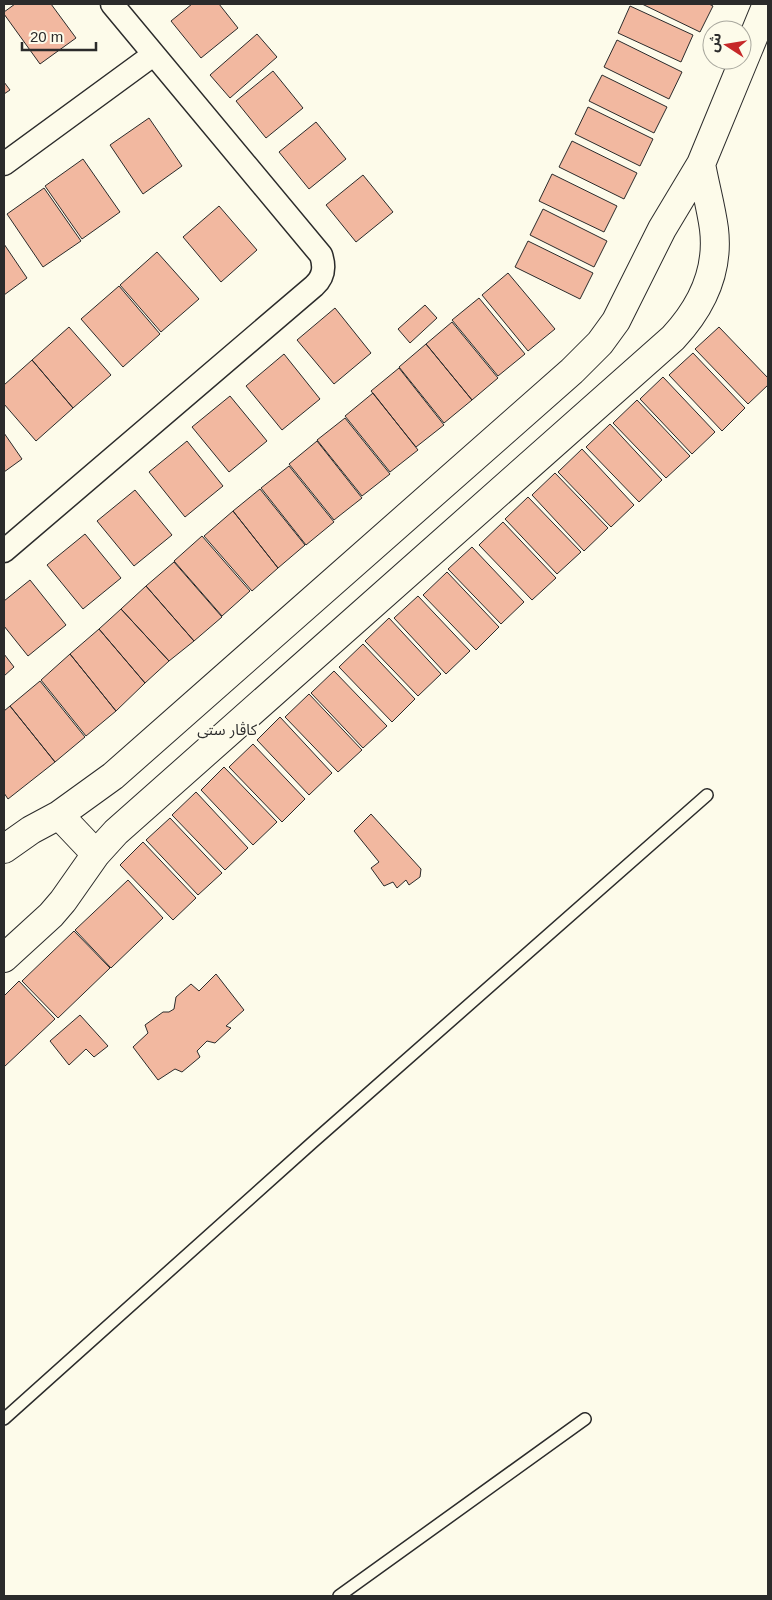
<svg xmlns="http://www.w3.org/2000/svg" width="772" height="1600" font-family="Arial,'Noto Sans Arabic',sans-serif">
  <style>
    .building { fill: #f2b8a0; stroke: #2b2b2b }
    .lines { fill: none; stroke-linecap: round; stroke-linejoin: round }
    .service-casing { stroke: #2b2b2b; stroke-width: 14 }
    .minor-casing { stroke: #2b2b2b; stroke-width: 25 }
    .tertiary-casing { stroke: #2b2b2b; stroke-width: 30 }
    .service { stroke: #fdfbea; stroke-width: 11 }
    .minor { stroke: #fdfbea; stroke-width: 22 }
    .tertiary { stroke: #fdfbea; stroke-width: 28 }
    .labels { text-anchor: middle; stroke-width: 4; stroke-linejoin: round; paint-order: stroke }
    .neighbourhood-label { font-size: 15px; fill: #2b2b2b; stroke: #fdfbea }
  </style>
  <rect width="100%" height="100%" fill="#fdfbea"/>
  <path class="building" d="M15 4H51L76 38 40 64 4 14V12Z
    M192 4H219L238 28 201 58 171 21Z
    M642 4H709L713 6 700 32Z
    M630 6 693 35 681 62 618 33Z
    M257 34 277 57 230 98 210 75Z
    M617 40 682 72 669 99 604 67Z
    M273 71 303 108 266 138 236 101Z
    M602 75 667 107 654 133 589 101Z
    M4 82 10 90 4 94Z
    M588 107 653 139 640 166 575 134Z
    M149 118 182 166 143 194 110 145Z
    M316 122 346 159 309 189 279 152Z
    M572 141 637 173 624 199 559 167Z
    M83 159 120 212 82 239 45 186Z
    M552 174 617 206 604 232 539 201Z
    M363 175 393 212 356 242 326 205Z
    M44 188 81 241 43 267 7 214Z
    M219 206 257 250 221 282 183 237Z
    M543 209 607 241 594 267 530 235Z
    M528 241 593 273 580 299 515 267Z
    M4 244 27 278 4 295Z
    M157 252 199 299 161 332 120 285Z
    M508 273 555 329 528 351 482 295Z
    M119 286 160 334 123 367 81 319Z
    M479 298 525 354 498 376 452 320Z
    M425 305 437 318 410 343 398 329Z
    M335 308 371 353 334 384 297 340Z
    M452 322 498 378 472 400 426 344Z
    M69 327 111 375 73 408 32 360Z
    M719 327 768 378V385L748 404 695 349Z
    M426 344 472 400 444 423 399 367Z
    M693 353 745 408 722 431 669 375Z
    M284 354 320 399 282 430 246 386Z
    M32 360 73 408 36 441 4 404V385Z
    M399 368 444 425 416 447 371 391Z
    M663 377 715 432 692 454 640 399Z
    M373 393 418 450 390 472 345 416Z
    M230 396 267 441 229 472 192 427Z
    M637 400 690 456 666 478 613 423Z
    M345 418 390 474 362 496 317 440Z
    M610 424 662 480 639 502 586 447Z
    M4 433 22 459 4 472Z
    M187 441 223 486 185 517 149 472Z
    M317 441 362 498 334 520 289 464Z
    M582 449 634 505 611 527 558 472Z
    M289 466 334 522 306 545 261 488Z
    M555 473 608 528 584 551 532 495Z
    M260 489 305 545 278 568 233 511Z
    M135 490 172 535 134 566 97 521Z
    M528 497 581 552 557 574 505 519Z
    M233 511 278 568 252 591 204 536Z
    M503 522 556 578 532 600 479 545Z
    M85 534 121 578 83 609 47 565Z
    M202 536 250 591 222 616 174 561Z
    M472 547 524 602 501 624 448 569Z
    M174 562 222 617 194 641 146 586Z
    M447 572 499 627 476 650 423 595Z
    M30 580 66 625 28 656 4 626V601Z
    M146 586 194 641 169 661 121 609Z
    M418 596 470 651 446 674 394 618Z
    M121 609 169 661 145 683 99 629Z
    M389 618 441 674 418 696 365 641Z
    M99 629 145 683 116 711 70 654Z
    M363 644 415 699 392 722 339 667Z
    M4 654 14 667 4 676Z
    M70 654 116 711 86 736 41 680Z
    M334 671 387 726 363 748 311 693Z
    M40 681 85 737 55 762 10 706Z
    M309 694 362 750 338 772 285 717Z
    M10 706 55 762 8 799 4 793V711Z
    M280 717 332 773 309 795 257 740Z
    M253 744 305 799 282 822 229 767Z
    M224 767 277 822 253 845 201 790Z
    M196 792 248 848 225 870 172 815Z
    M371 814 421 869 420 877 409 885 406 880 397 888 393 882 384 886 371 868 379 862 354 831Z
    M170 818 222 873 198 895 146 840Z
    M143 842 196 898 173 920 120 865Z
    M128 880 163 918 111 968 75 930Z
    M74 931 110 968 58 1018 22 981Z
    M216 974 244 1010 226 1026 231 1028 215 1043 207 1041 197 1051 200 1057 182 1072 175 1069 158 1080 133 1047 148 1033 145 1025 163 1012H169L174 1009 176 997 191 984 199 991Z
    M19 981 55 1019 4 1067V996Z
    M80 1015 108 1046 94 1057 86 1049 69 1065 50 1041Z"/>
  <g class="lines">
    <g class="service-casing">
      <path id="service" d="M4 1419 313 1142 707 795
        M339 1596 585 1419"/>
    </g>
    <g class="minor-casing">
      <path id="minor" d="M4 164 153 55
        M4 551 314 286C324 277 325 267 321 255L112 4"/>
    </g>
    <g class="tertiary-casing">
      <path id="tertiary" d="M59 815 96 854
        M4 849 31 830 59 815 113 776 572 371 600 343 616 321 662 229 701 164 767 4
        M4 958 51 915 63 901 96 854 116 832 673 338C701 308 719 271 714 229 711 207 705 186 701 164"/>
    </g>
    <use href="#service" class="service"/>
    <use href="#minor" class="minor"/>
    <use href="#tertiary" class="tertiary"/>
  </g>
  <g class="labels">
    <g class="neighbourhood-label">
      <text x="227" y="735">کاڤار ستی</text>
    </g>
  </g>
  <rect width="772" height="1600" fill="none" stroke="#2b2b2b" stroke-width="10"/>
  <g transform="translate(727 45) rotate(282)"><circle r="24" fill="#fdfbea" stroke="#a9a89e"/>
  <path d="M0-4L9 19L0 12L-9 19Z" fill="#c62828"/>
  <text y="-8" font-size="14" font-weight="bold" text-anchor="middle" fill="#2b2b2b">ش</text>
  </g>
  <path d="M22 42v8h74v-8" fill="none" stroke="#2b2b2b" stroke-width="2.5"/>
  <text x="30" y="42" font-size="15" fill="#2b2b2b" stroke="#fdfbea" stroke-width="4" paint-order="stroke">20 m</text>
</svg>
